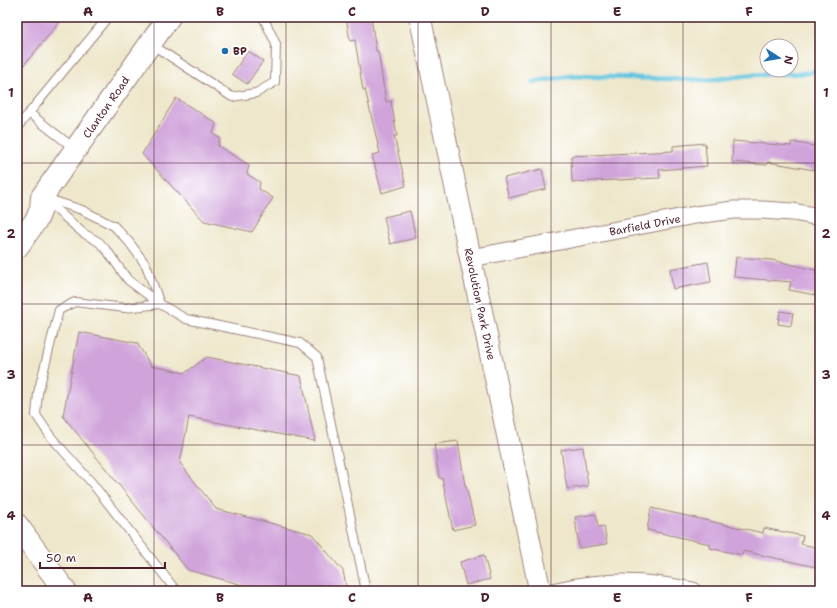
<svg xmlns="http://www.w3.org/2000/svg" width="837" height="608" font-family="'Shantell Sans',sans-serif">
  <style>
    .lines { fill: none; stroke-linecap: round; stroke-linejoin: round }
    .stream { stroke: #62c5e0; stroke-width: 5 }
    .building { fill: #d0a4db }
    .service-casing { stroke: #9c837b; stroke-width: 10 }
    .minor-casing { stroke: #9c837b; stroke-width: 19 }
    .tertiary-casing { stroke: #9c837b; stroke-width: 23 }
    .secondary-casing { stroke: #9c837b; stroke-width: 24 }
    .motorway-casing { stroke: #9c837b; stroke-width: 24 }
    .service { stroke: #fff; stroke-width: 8 }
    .minor { stroke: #fff; stroke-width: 17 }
    .tertiary { stroke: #fff; stroke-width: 21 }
    .secondary { stroke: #fff; stroke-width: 22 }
    .motorway { stroke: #fff; stroke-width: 22 }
    .grid { fill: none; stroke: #4a1f2b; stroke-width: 1; stroke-opacity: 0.55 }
    .poi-dot { fill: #1f6fb2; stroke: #fff; stroke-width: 1.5 }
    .labels { text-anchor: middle; stroke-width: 4; stroke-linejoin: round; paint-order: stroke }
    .poi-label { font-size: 11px; font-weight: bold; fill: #4a1f2b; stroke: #fff; text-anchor: start }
    .street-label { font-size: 11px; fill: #4a1f2b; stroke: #fff }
    .neatline { fill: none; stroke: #4a1f2b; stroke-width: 1.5 }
    .grid-label { font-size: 13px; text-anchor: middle; font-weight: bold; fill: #4a1f2b }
  </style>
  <rect width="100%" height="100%" fill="#fff"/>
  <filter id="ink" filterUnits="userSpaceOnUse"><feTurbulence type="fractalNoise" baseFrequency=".025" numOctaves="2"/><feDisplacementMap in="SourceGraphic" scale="8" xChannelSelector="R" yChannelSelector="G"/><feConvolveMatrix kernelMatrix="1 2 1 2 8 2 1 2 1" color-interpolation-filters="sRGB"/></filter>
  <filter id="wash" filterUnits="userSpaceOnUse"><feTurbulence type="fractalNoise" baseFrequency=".012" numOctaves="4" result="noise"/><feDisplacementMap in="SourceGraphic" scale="16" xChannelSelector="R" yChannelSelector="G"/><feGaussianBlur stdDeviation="0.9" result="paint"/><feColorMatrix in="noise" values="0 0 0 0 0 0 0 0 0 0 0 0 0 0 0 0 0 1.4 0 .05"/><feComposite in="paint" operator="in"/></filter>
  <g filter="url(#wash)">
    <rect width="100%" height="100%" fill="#eee7cb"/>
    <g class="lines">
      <path class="stream" d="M533 82 571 76 711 80 748 75 809 73 820 69"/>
    </g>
    <g id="blocks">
      <path class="building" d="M17 17H64L17 73Z
        M346 17H371L376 51H378L386 102 391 101 397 136H394L406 186 382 193 372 155 380 153 365 89 363 90 355 40 350 41Z
        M248 51 263 61 247 84 232 74Z
        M176 98 216 123 213 134 220 138 218 146 249 165 247 174 260 182 259 189 273 198 252 232 204 221 142 154Z
        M733 141 791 146V142L820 147V171L768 162 767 165 732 162Z
        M705 143 707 166 659 170 660 178 572 182 571 156 673 151V146Z
        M542 169 546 189 509 198 504 178Z
        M410 211 416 238 390 244 384 217Z
        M736 257 772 260 820 271V296L789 290 791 282 734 277Z
        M708 262 711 282 673 289 670 269Z
        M780 311 793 313 791 326 778 324Z
        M79 332 137 343 151 366 185 373 207 357 301 376 315 441 189 417 180 463 216 509 312 534 343 571 347 591H253L250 587 188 570 63 416Z
        M458 441 465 486H466L475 525 453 530 442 478H439L434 444Z
        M583 447 588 486 567 489 561 450Z
        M651 508 763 533 764 528 803 536 801 544 820 548V568L743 551 742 555 710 548V544L647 530Z
        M596 514 598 527 604 526 607 544 579 548 575 517Z
        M484 555 490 579 466 585 460 562Z"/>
    </g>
  </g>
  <g filter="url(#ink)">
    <use href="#blocks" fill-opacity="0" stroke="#9c837b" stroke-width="1"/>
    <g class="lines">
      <g class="service-casing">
        <path id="service" d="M151 44 232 97 256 93 275 82 276 44 263 17
          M17 128 29 113
          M75 149 29 113 108 17
          M160 304 146 265 129 242 114 226 82 210 42 197 83 233 99 242 108 252 128 280 160 304 186 319 300 343 317 357 366 591
          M160 304 125 308 75 302 59 310 38 393 36 415 51 437 92 483 174 588 178 591"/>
      </g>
      <g class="minor-casing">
        <path id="minor" d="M471 258 695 215 734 210H762L793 212 820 217
          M557 591C606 580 645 581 693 591"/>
      </g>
      <g class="tertiary-casing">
        <path id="tertiary" d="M420 17 540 591"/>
      </g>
      <g class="secondary-casing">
        <path id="secondary" d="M17 247 37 219 41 209 42 197 49 187 169 17"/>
      </g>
      <g class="motorway-casing">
        <path id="motorway" d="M17 525 65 591"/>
      </g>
      <use href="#service" class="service"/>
      <use href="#minor" class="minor"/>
      <use href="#tertiary" class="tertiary"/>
      <use href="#secondary" class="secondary"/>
      <use href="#motorway" class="motorway"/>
    </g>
  </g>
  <path class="grid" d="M154 17V591M286 17V591M418 17V591M551 17V591M683 17V591M17 163H820M17 304H820M17 445H820"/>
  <circle class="poi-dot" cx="225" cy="51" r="4"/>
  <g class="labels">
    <g class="poi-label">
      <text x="233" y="55">BP</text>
    </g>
    <g class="street-label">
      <text transform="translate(106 107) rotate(-55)" y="4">Clanton Road</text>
      <text transform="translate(645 225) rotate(-11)" y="4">Barfield Drive</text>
      <text transform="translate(480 304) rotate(78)" y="4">Revolution Park Drive</text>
    </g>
  </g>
  <rect width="837" height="608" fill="none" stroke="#fff" stroke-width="44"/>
  <g transform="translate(779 58) rotate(102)"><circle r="19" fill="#ffffff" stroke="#b7a5aa"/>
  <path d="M0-3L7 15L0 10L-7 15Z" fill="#1f6fb2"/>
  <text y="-6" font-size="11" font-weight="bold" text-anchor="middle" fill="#4a1f2b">N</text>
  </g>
  <path d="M40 562v6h125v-6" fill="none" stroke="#4a1f2b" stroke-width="2"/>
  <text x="46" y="562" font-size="12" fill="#4a1f2b" stroke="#ffffff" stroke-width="3" paint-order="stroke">50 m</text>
  <rect x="22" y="22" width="793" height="564" class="neatline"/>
  <g class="grid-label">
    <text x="88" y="16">A</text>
    <text x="220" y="16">B</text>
    <text x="352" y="16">C</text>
    <text x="485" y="16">D</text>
    <text x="617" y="16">E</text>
    <text x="749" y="16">F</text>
    <text x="11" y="97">1</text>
    <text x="826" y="97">1</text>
    <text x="11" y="238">2</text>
    <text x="826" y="238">2</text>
    <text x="11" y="379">3</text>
    <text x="826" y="379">3</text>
    <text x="11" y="520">4</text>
    <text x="826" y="520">4</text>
    <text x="88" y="602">A</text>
    <text x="220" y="602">B</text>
    <text x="352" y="602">C</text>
    <text x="485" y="602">D</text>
    <text x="617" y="602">E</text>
    <text x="749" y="602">F</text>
  </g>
</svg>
